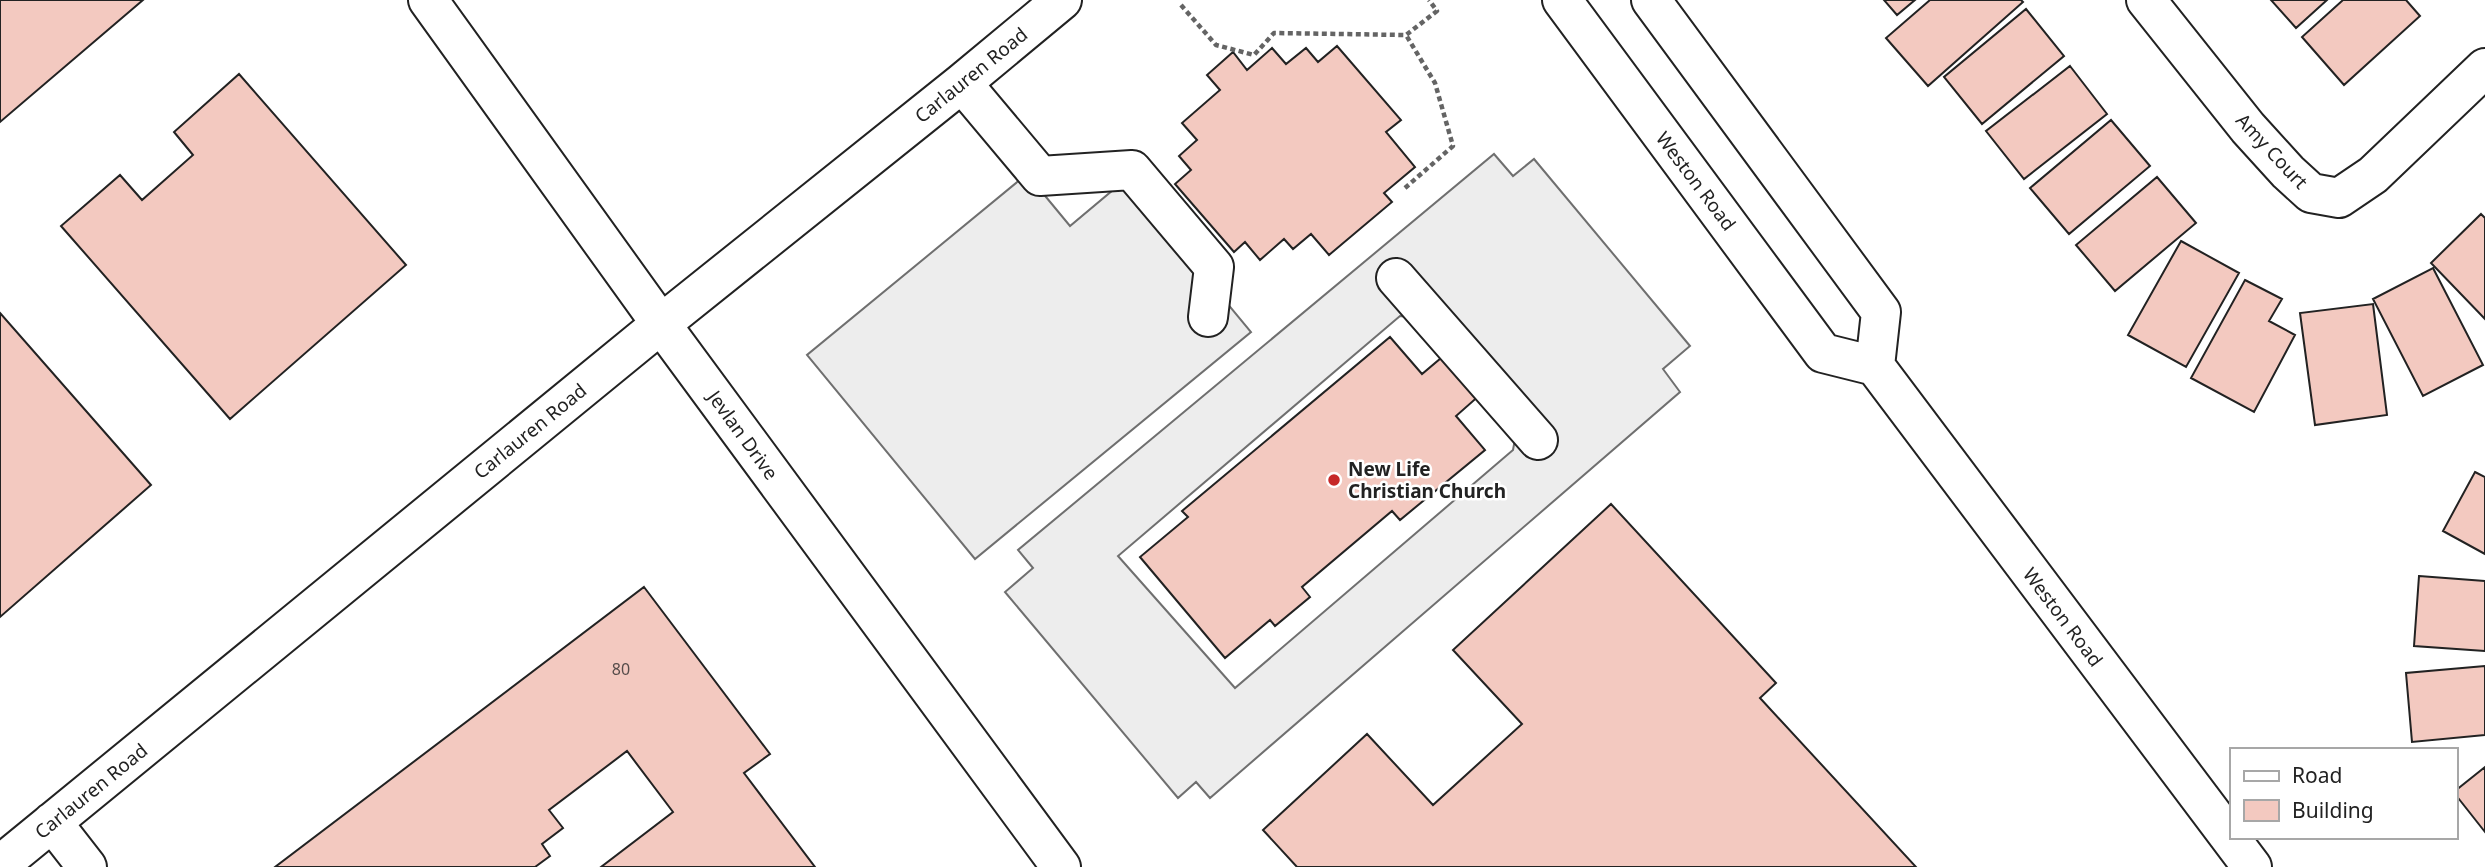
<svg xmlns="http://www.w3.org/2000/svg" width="2485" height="867" font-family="'Noto Sans',sans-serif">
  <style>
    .parking { fill: #ededed; stroke: #6f6f6f; stroke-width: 2; fill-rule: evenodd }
    .building { fill: #f3c9c0; stroke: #222; stroke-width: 2 }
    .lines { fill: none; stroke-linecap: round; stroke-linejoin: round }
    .minor-casing { stroke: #222; stroke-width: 42 }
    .major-casing { stroke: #222; stroke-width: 42 }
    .path { stroke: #646464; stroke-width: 4.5; stroke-dasharray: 5 3.5; stroke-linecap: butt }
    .minor { stroke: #fff; stroke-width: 38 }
    .major { stroke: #fff; stroke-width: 38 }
    .poi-dot { fill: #c62828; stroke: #fff; stroke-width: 2.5 }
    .labels { text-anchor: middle; stroke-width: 5; stroke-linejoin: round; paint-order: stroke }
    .number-label { font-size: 16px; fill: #564c4a }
    .street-label { font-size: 19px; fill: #222; stroke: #fff }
    .poi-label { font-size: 19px; font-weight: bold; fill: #222; stroke: #fff; text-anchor: start }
  </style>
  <rect width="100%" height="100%" fill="#fff"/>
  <path class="parking" d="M1494 154 1513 176 1534 159 1690 346 1663 369 1680 392 1210 798 1196 782 1178 798 1005 592 1033 568 1018 550ZM1400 316 1431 320 1519 418 1513 450 1235 688 1118 556Z
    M1027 174 1070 226 1125 180 1251 332 975 559 807 355Z"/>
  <path class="building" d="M0 0H143L0 122Z
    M1884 0H1915L1897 15Z
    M1930 0H2021L2023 2 1928 86 1886 38Z
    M2271 0H2327L2296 28Z
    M2343 0H2406L2420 16 2344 85 2302 37Z
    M2026 9 2064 56 1982 124 1944 77Z
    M1337 46 1401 120 1386 132 1415 167 1384 193 1392 202 1329 255 1311 234 1293 249 1284 239 1260 260 1245 242 1234 252 1175 184 1191 170 1179 156 1197 140 1182 123 1220 90 1207 75 1233 52 1247 70 1272 48 1286 64 1306 48 1318 62Z
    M2070 66 2107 114 2024 179 1986 131Z
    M239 74 406 265 230 419 61 226 120 175 142 200 193 155 174 132Z
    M2111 120 2150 166 2069 234 2030 188Z
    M2157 177 2196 223 2115 291 2076 245Z
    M2481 214 2485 218V319L2431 263Z
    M2181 241 2239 273 2186 367 2128 335Z
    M2433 268 2483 365 2423 396 2373 299Z
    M2245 280 2282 299 2269 321 2295 335 2254 412 2191 378Z
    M2373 304 2387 415 2315 425 2300 313Z
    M0 313 151 485 0 617Z
    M1390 337 1422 374 1447 353 1481 394 1456 416 1485 450 1400 520 1392 511 1302 587 1310 597 1275 626 1270 620 1225 658 1140 557 1188 517 1182 511Z
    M2475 472 2485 477V554L2443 531Z
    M1611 504 1776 683 1760 698 1916 867H1297L1263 830 1367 734 1433 805 1522 724 1453 650Z
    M2419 576 2485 581V651L2414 646Z
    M644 587 770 754 744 773 815 867H601L673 812 627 751 549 810 563 828 542 844 550 856 535 867H275Z
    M2485 666V735L2412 742 2406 673Z
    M2485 767V832L2455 794V791Z"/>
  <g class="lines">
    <g class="minor-casing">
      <path id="minor" d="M428 0 661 324 1061 867
        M2146 0 2248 128 2288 172 2311 193 2339 198 2373 175 2485 68
        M962 83 1040 176 1132 170 1214 267 1208 317
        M1396 278 1538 440
        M52 822 87 867
        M0 865 661 324 962 83 1062 0"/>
    </g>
    <g class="major-casing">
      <path id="major" d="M1562 0 1823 353 1875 366 2252 867
        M1651 0 1881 312 1875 366"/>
    </g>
    <path class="path" d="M1181 5 1216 45 1254 55 1274 33 1406 35 1437 11 1429 0
      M1405 188 1453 146 1435 83 1406 35"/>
    <use href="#minor" class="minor"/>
    <use href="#major" class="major"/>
  </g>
  <circle class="poi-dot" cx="1334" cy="480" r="7"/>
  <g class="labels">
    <g class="number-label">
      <text x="621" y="675">80</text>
    </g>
    <g class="street-label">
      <text transform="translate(971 75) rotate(-39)" y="7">Carlauren Road</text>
      <text transform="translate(2272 151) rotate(47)" y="7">Amy Court</text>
      <text transform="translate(1696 181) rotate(53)" y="7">Weston Road</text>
      <text transform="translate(530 431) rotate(-39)" y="7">Carlauren Road</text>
      <text transform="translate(743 435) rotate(54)" y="7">Jevlan Drive</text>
      <text transform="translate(2063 617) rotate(53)" y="7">Weston Road</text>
      <text transform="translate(91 791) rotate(-39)" y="7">Carlauren Road</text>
    </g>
    <g class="poi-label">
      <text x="1348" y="476">New Life<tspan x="1348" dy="22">Christian Church</tspan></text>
    </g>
  </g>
  <rect x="2230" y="748" width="228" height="91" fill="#ffffff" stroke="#a7a7a7" stroke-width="2"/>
  <rect x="2244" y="771" width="35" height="10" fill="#ffffff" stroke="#a7a7a7" stroke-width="2"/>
  <text x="2292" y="783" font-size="21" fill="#222222">Road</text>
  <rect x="2244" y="800" width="35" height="21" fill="#f3c9c0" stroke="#a7a7a7" stroke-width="2"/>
  <text x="2292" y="818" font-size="21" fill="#222222">Building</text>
</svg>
